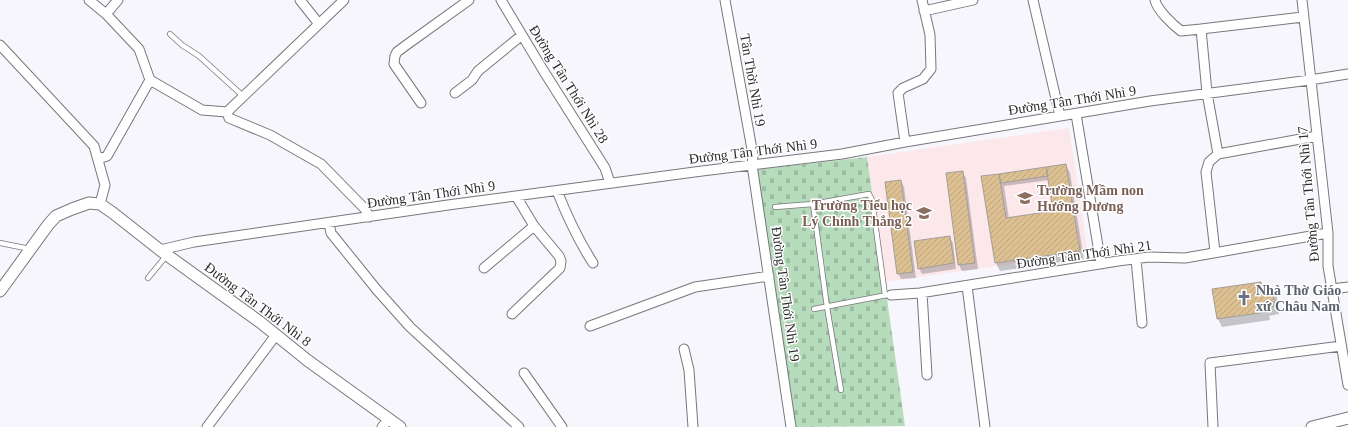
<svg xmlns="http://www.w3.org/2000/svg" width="1348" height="427" font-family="Georgia,serif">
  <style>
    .education { fill: #fce7ea }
    .cemetery { fill: url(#cemetery-stones) }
    .shadow { fill: #0003; fill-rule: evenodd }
    .building { fill: url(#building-hatch); stroke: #a29f9a }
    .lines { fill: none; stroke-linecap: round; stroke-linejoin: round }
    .service-casing { stroke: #78777c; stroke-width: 6 }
    .minor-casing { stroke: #78777c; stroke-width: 11 }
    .tertiary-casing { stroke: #78777c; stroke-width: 13 }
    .service { stroke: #fff; stroke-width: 4.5 }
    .minor { stroke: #fff; stroke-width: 9 }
    .tertiary { stroke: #fff; stroke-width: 11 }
    .labels { text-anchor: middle; stroke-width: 3; stroke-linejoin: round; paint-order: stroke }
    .street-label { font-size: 14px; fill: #2b2a2c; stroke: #fff }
    .education-label { font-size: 14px; font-weight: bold; fill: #785e54; stroke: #fff; text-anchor: start }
    .worship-label { font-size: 14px; font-weight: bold; fill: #5b616d; stroke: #fff; text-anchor: start }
  </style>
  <defs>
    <pattern id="cemetery-stones" width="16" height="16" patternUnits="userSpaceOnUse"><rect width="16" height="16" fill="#b6dcbc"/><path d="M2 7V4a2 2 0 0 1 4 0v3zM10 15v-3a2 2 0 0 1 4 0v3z" fill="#9dbda2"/></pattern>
    <pattern id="building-hatch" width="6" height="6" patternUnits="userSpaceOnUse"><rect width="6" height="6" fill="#dcc092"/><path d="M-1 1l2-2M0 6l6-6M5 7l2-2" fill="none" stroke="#bda57e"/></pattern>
  </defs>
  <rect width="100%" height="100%" fill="#f7f6fc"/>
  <path class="education" d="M1069 128 1088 253 885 282 867 157Z"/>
  <path class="cemetery" d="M867 157 905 426 796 427 754 170Z"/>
  <path class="shadow" d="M1066 165 1070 173 1084 259 1000 271 996 263 982 177ZM1049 180 1054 212 1009 219 1004 186Z
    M962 172 966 178 978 269 962 271 959 265Z
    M901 181 904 187 916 278 901 279 898 273Z
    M949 237 953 243 956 269 922 274 919 268Z
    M1261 283 1265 290 1272 289 1277 297 1279 314 1269 316 1270 320 1222 327 1218 319 1213 289Z"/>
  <path class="building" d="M1066 164 1080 251 995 263 981 176 999 174 1006 218 1053 211 1046 167Z
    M1046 167 1048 176 1001 183 999 174Z
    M963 171 975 263 958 265 946 173Z
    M901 180 913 272 897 274 885 182Z
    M950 236 954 263 918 269 914 241Z
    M1261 282 1262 289 1272 288 1275 306 1265 308 1266 312 1217 319 1212 289Z"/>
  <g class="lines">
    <g class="service-casing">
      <path id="service" d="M170 34 182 45 199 56 243 96
        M813 204 827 307 841 390
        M775 207 813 204 869 194 872 200 885 295
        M0 243 30 249
        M148 278 167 255
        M814 309 887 295"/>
    </g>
    <g class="minor-casing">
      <path id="minor" d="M89 0 106 14 139 49 150 80 107 156 98 159
        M300 0 319 24
        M501 0 543 70 605 168 610 183
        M725 0 753 155 752 165 791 427
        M1033 0 1060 116
        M1155 0C1157 10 1173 25 1181 31L1201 29 1207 93 1218 154
        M1302 0 1328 233V266L1348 385
        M924 11 973 0
        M106 14 118 0
        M1201 29 1303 17
        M0 45 94 146 105 185 100 204
        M150 80 202 110 227 112
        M455 93 472 80 478 71 522 35
        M421 103 394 64 395 56 397 52 405 46 469 0
        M227 112 229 118 270 135 321 164 365 209 369 217
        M227 112 344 0
        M1076 114 1101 264
        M905 142 898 93 903 88 923 79 931 69 930 35 922 0
        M1218 154 1317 136
        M557 191C567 216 578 240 593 263
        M329 223 331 233 377 290 410 327 519 427
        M160 250 194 242 448 205 702 171 842 154 905 142 1150 101 1310 80 1348 74
        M1215 252 1206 172 1209 162 1218 154
        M1136 259 1142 323
        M484 268 534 226
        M967 286 985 427
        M1332 289 1348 287
        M922 293 927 375
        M891 295 920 293 1118 261 1149 257 1185 258 1328 233
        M512 314 560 268 561 261 559 256 534 226 516 196
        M590 326 695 287 769 276
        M684 349 689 370 693 427
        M524 373 562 427
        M207 427 276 335
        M382 427 389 419
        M1213 427 1210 363 1341 346"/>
    </g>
    <g class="tertiary-casing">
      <path id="tertiary" d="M0 291 48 225 56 216 72 209 89 203 100 204 113 213 160 250 260 322 307 360 400 427
        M1312 427 1348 418"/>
    </g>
    <use href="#service" class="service"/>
    <use href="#minor" class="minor"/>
    <use href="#tertiary" class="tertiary"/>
  </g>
  <defs>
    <g id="school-bare" transform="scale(1.2)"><path d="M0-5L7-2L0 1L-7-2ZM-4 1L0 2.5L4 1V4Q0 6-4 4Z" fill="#8d6e63" stroke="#fff" stroke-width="2.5" paint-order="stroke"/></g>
    <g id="church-bare" transform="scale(1.2)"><path d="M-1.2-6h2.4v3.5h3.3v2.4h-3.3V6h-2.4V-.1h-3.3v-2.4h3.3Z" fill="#6b7280" stroke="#fff" stroke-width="2.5" paint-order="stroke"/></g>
  </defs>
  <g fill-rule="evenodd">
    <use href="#school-bare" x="1025" y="198"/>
    <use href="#school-bare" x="924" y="213"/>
    <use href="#church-bare" x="1244" y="298"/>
  </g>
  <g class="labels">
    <g class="street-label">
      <text transform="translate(753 80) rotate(80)" y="5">Tân Thời Nhì 19</text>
      <text transform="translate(569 84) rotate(58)" y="5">Đường Tân Thới Nhì 28</text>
      <text transform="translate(1072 100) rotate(-9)" y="5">Đường Tân Thới Nhì 9</text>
      <text transform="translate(753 151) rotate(-7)" y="5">Đường Tân Thới Nhì 9</text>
      <text transform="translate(431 194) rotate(-8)" y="5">Đường Tân Thới Nhì 9</text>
      <text transform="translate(1308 194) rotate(-95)" y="5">Đường Tân Thới Nhì 17</text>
      <text transform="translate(1084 254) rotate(-8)" y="5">Đường Tân Thới Nhì 21</text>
      <text transform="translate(786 294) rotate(82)" y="5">Đường Tân Thới Nhì 19</text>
      <text transform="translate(258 304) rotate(37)" y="5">Đường Tân Thới Nhì 8</text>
    </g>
    <g class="education-label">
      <text x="1037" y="195">Trường Mầm non<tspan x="1037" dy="16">Hướng Dương</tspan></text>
      <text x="912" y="210" text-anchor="end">Trường Tiểu học<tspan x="912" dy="16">Lý Chính Thắng 2</tspan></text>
    </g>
    <g class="worship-label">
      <text x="1256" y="295">Nhà Thờ Giáo<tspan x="1256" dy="16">xứ Châu Nam</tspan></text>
    </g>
  </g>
</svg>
